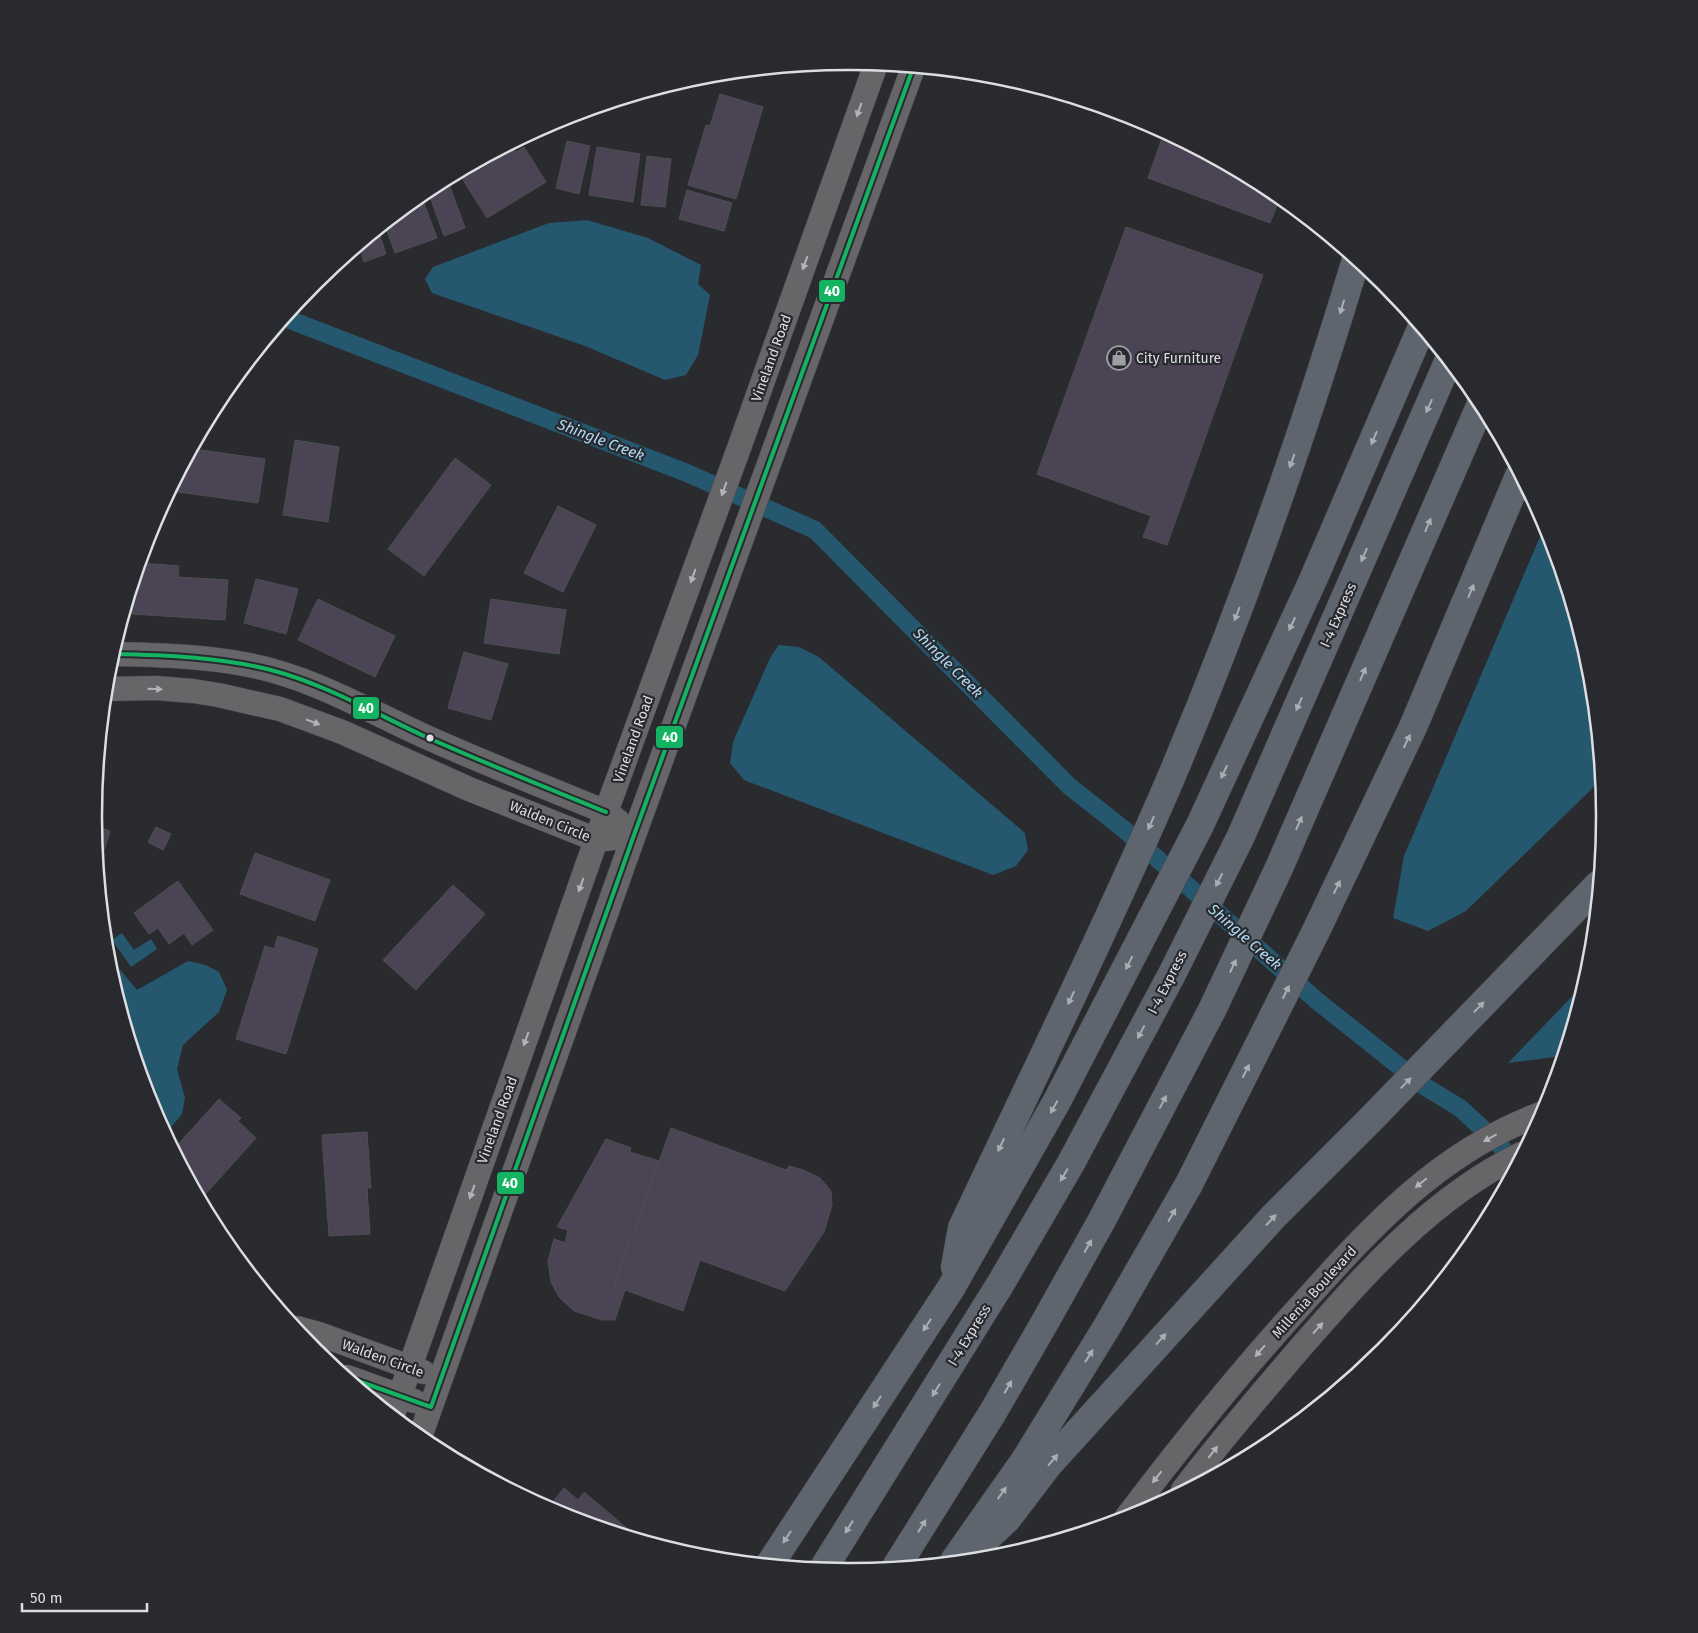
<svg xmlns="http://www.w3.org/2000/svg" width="1698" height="1633" font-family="'Fira Sans',sans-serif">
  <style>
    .water { fill: #25576e }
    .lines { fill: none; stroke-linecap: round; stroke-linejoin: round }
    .canal { stroke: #25576e; stroke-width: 18 }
    .building { fill: #4a4454; stroke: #4f4f52 }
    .minor-casing { stroke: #48484b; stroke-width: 25 }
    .highway-casing { stroke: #48484b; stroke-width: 29 }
    .minor { stroke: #666669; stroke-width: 24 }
    .highway { stroke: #5f656e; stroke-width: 28 }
    .bus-1-casing { stroke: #292a30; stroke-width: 8 }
    .bus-1 { stroke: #13b361; stroke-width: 4 }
    .oneway { fill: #b3b4b7 }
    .oneway2 { fill: #abaeb3 }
    .bus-dot { fill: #dddee1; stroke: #292a30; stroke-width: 2 }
    .labels { text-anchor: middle; stroke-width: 4.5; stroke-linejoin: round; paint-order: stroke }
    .street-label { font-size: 14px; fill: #dddee1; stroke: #292a30 }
    .poi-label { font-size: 14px; fill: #dddee1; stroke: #292a30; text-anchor: start }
    .water-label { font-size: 15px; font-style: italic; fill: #addbf3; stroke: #292a30 }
    .rim { fill: none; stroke: #dddee1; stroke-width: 2.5 }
    .line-badge { stroke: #292a30; stroke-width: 2 }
    .badge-label { font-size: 14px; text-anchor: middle; font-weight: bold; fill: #fff }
  </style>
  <rect width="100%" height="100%" fill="#2a2b2f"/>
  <path class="water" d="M587 220 648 238 701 265 698 284 710 295 698 355 686 375 665 380 585 346 432 293 425 279 433 267 549 223Z
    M1545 525 1590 669 1601 780 1466 911 1428 931 1393 918 1404 856Z
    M779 645 799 647 819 657 1025 833 1028 850 1016 866 993 875 744 780 730 763 733 742 771 656Z
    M122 933 134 950 151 939 157 949 131 967 112 940Z
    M107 954 137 990 188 961 206 965 219 972 227 990 219 1012 183 1045 177 1069 185 1098 182 1114 168 1131H165L151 1105 108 964Z
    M1583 985 1562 1056 1508 1063Z"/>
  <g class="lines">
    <path class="canal" d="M285 318 687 473 815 530 1069 786 1126 831 1316 1000 1424 1086 1460 1108 1495 1140 1516 1164"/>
  </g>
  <path class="building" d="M720 94 763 107 736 199 688 185 706 125 710 126Z
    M1164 133 1269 189 1280 198 1270 223 1148 178Z
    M567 141 590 146 579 194 556 188Z
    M511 145 516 152 524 147 546 182 487 218 460 175Z
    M597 147 640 154 633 202 589 195Z
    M647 156 671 159 665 207 641 205Z
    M449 184 465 228 444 236 428 191Z
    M687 190 732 203 724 231 679 219Z
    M421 195 437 238 395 253 385 225Z
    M1126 227 1263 275 1167 545 1143 537 1151 516 1037 474Z
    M378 230 386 254 364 262 359 246Z
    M295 440 339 447 328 522 283 515Z
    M193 449 265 459 258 503 171 491Z
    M455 458 491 485 424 576 388 549Z
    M558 506 596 525 563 592 524 573Z
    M140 563 179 566 178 577 228 580 225 620 132 614 134 585Z
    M256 579 298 589 286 634 244 623Z
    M318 599 395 636 375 677 298 640Z
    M491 599 566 610 559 654 484 643Z
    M464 652 508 664 491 720 448 708Z
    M95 826 110 831 99 867Z
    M156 827 171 834 163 850 148 842Z
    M255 853 330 880 315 921 240 894Z
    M178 881 213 930 192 945 184 933 169 944 158 928 149 934 134 913Z
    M453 885 485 914 416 990 383 960Z
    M278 936 318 949 286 1054 236 1039 265 946 274 949Z
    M219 1099 241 1118 238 1121 256 1138 201 1199 174 1149Z
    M671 1128 786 1170 789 1166 803 1170 820 1178 831 1191 832 1205 824 1232 785 1291 700 1260 683 1311 614 1286Z
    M367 1132 371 1188H367L370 1234 329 1236 322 1135Z
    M606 1139 631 1148 630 1152 659 1161 614 1286 625 1290 615 1320H602L574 1311 559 1297 551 1282 548 1261 554 1239 565 1243 568 1230 557 1227Z
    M564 1488 578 1500 584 1492 635 1535 634 1537 560 1514 548 1508Z"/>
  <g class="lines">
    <g class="minor-casing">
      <path id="minor" d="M113 654C158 655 204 656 249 665 311 677 367 710 424 736 484 763 545 787 606 812L618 821
        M106 689 156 688 193 691 218 695 280 709 342 732 469 789 597 840 613 838
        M297 1328 319 1334 423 1372
        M347 1377 414 1401
        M393 1415 606 812 739 448 876 64
        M420 1437 634 835 913 68
        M1183 1490C1220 1441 1261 1394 1301 1347 1365 1274 1432 1197 1521 1154
        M1126 1518C1182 1444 1240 1372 1302 1304 1373 1225 1440 1151 1543 1113"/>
    </g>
    <g class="highway-casing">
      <path id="highway" d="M955 1267 962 1228C1032 1079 1105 931 1170 780 1242 610 1303 436 1356 260
        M979 1545 1007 1519 1048 1465 1274 1216 1372 1118 1598 885
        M954 1561 1025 1460 1108 1325 1189 1184 1316 931 1413 727 1519 476
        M770 1564 951 1288 1057 1101 1200 825 1313 580 1421 329
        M896 1567 993 1412 1045 1322 1102 1220 1212 1010 1279 868 1481 404
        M823 1569 1001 1283 1071 1163 1172 974 1241 836 1448 362"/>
    </g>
    <use href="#minor" class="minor"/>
    <use href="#highway" class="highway"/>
    <g class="bus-1-casing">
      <path id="bus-1" d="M113 654C166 655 219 657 271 670 325 684 374 713 424 736 484 763 545 787 606 812
        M347 1377 431 1407
        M431 1407 634 835 913 68"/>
    </g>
    <use href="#bus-1" class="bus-1"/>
  </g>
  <defs><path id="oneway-solid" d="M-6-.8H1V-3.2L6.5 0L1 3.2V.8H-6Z" transform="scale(1.25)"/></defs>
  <g class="oneway">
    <use href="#oneway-solid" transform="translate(859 110) rotate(110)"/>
    <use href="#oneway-solid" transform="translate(805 263) rotate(110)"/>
    <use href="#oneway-solid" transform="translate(724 489) rotate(110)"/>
    <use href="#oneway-solid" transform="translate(693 576) rotate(110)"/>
    <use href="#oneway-solid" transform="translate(155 689) rotate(1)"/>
    <use href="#oneway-solid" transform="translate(313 722) rotate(21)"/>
    <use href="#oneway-solid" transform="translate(581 885) rotate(110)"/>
    <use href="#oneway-solid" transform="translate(526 1039) rotate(110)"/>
    <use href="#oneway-solid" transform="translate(1490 1138) rotate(151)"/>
    <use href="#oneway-solid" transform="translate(1421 1183) rotate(141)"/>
    <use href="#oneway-solid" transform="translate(472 1192) rotate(110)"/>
    <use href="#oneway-solid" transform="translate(1318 1328) rotate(-48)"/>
    <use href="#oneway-solid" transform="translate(1260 1351) rotate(131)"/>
    <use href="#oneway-solid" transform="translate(1213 1452) rotate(-51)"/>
    <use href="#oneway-solid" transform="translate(1157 1477) rotate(128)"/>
  </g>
  <g class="oneway2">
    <use href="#oneway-solid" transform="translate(1342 307) rotate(107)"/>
    <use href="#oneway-solid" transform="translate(1429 406) rotate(114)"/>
    <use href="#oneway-solid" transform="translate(1374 438) rotate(113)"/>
    <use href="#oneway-solid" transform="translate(1292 461) rotate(110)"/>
    <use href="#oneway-solid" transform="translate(1428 525) rotate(-67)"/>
    <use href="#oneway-solid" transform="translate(1364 555) rotate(114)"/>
    <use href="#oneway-solid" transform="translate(1471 591) rotate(-67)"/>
    <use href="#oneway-solid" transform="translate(1237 614) rotate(111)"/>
    <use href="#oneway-solid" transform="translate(1292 624) rotate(115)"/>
    <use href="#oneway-solid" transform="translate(1363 674) rotate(-67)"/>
    <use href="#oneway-solid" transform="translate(1299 704) rotate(114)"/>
    <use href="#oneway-solid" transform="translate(1407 741) rotate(-64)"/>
    <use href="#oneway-solid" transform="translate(1224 772) rotate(115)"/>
    <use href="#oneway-solid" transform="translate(1151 823) rotate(114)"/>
    <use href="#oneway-solid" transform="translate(1299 823) rotate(-66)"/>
    <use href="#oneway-solid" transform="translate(1219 880) rotate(117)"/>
    <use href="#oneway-solid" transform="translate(1337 887) rotate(-64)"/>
    <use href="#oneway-solid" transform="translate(1129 963) rotate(117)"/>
    <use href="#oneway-solid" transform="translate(1233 966) rotate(-65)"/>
    <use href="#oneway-solid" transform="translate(1286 992) rotate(-64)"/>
    <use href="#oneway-solid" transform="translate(1071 998) rotate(115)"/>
    <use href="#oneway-solid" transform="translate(1479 1007) rotate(-46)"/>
    <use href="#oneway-solid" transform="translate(1141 1032) rotate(118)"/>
    <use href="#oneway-solid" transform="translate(1246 1071) rotate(-63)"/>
    <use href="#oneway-solid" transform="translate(1406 1083) rotate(-46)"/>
    <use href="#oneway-solid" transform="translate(1163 1102) rotate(-62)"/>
    <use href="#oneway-solid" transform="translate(1054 1107) rotate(119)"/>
    <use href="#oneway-solid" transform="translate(1001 1145) rotate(115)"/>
    <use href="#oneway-solid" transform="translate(1064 1175) rotate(120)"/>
    <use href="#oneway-solid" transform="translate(1172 1215) rotate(-60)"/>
    <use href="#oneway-solid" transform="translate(1271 1220) rotate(-47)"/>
    <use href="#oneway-solid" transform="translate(1088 1246) rotate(-61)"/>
    <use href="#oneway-solid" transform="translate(927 1325) rotate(123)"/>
    <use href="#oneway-solid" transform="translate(1161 1339) rotate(-48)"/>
    <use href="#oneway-solid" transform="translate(1089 1356) rotate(-58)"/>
    <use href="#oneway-solid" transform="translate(1008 1387) rotate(-60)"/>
    <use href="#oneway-solid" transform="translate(936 1390) rotate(122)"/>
    <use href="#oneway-solid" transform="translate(877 1402) rotate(123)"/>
    <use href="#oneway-solid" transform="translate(1053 1460) rotate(-49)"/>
    <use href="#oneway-solid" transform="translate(1002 1493) rotate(-55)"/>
    <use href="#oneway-solid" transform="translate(922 1526) rotate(-58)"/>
    <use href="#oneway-solid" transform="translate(849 1527) rotate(122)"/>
    <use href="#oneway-solid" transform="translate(787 1537) rotate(123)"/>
  </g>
  <defs>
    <g id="shop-ring" transform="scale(1.25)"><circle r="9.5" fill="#292a30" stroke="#9e9fa3" stroke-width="1.5"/><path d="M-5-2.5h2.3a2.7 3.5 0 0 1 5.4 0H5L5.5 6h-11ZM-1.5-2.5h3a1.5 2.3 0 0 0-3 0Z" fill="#9e9fa3"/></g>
  </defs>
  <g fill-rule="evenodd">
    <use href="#shop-ring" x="1119" y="358"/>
  </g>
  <circle class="bus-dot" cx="430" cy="738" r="4.5"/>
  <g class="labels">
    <g class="street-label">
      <text transform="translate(771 358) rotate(-70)" y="5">Vineland Road</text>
      <text transform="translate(1338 615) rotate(-66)" y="5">I-4 Express</text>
      <text transform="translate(633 739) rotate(-70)" y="5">Vineland Road</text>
      <text transform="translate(550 821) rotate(22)" y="5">Walden Circle</text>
      <text transform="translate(1167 982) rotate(-63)" y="5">I-4 Express</text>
      <text transform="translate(497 1120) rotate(-70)" y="5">Vineland Road</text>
      <text transform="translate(1314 1292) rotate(-48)" y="5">Millenia Boulevard</text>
      <text transform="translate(969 1335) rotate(-59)" y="5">I-4 Express</text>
      <text transform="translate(383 1358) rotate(20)" y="5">Walden Circle</text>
    </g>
    <g class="poi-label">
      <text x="1136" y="363">City Furniture</text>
    </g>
    <g class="water-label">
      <text transform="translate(601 440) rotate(21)" y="5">Shingle Creek</text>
      <text transform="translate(948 663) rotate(45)" y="5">Shingle Creek</text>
      <text transform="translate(1245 937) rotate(41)" y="5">Shingle Creek</text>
    </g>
  </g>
  <path d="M0 0H1698V1633H0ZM848 70H850A746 746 0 0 1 1596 816V817A746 746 0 0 1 850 1563H848A746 746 0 0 1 102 817V816A746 746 0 0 1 848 70Z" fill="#292a30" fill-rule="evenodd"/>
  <path class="rim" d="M848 70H850A746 746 0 0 1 1596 816V817A746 746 0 0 1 850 1563H848A746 746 0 0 1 102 817V816A746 746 0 0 1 848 70Z"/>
  <g class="line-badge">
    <rect x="818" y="279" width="28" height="24" rx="5" fill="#13b361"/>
    <rect x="352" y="696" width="28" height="24" rx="5" fill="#13b361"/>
    <rect x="655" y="725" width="29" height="24" rx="5" fill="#13b361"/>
    <rect x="496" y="1171" width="29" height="24" rx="5" fill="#13b361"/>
  </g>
  <g class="badge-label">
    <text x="832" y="296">40</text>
    <text x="366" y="713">40</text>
    <text x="670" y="742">40</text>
    <text x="510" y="1188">40</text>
  </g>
  <path d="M22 1603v8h125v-8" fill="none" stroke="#dddee1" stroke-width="2.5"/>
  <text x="30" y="1603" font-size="15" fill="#dddee1" stroke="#292a30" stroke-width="4" paint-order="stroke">50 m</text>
</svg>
